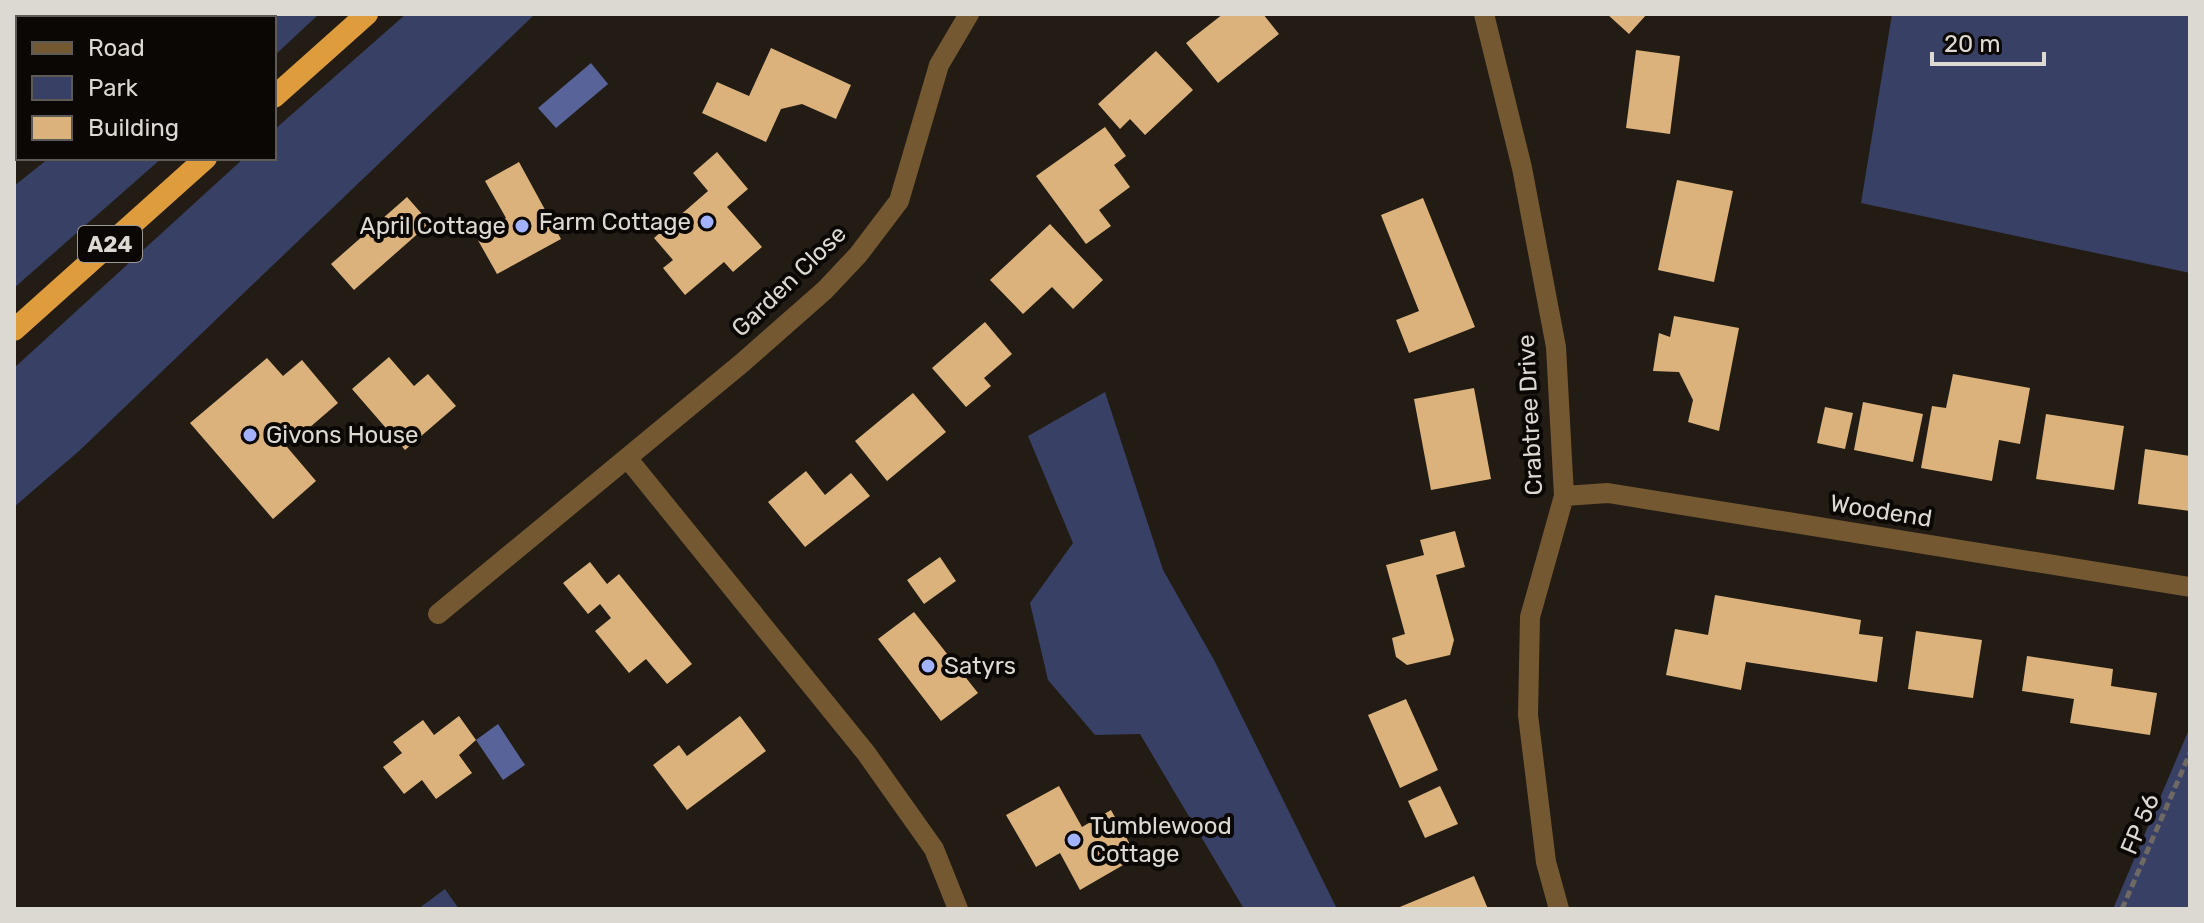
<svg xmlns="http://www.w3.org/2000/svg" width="2204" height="923" font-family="Rubik,sans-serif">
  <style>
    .green { fill: #384066 }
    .water { fill: #586399 }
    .building { fill: #dcb27c }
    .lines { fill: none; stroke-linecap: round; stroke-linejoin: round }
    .path { stroke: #6e6962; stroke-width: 5; stroke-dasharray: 8 4; stroke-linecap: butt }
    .minor { stroke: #745832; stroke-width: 20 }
    .trunk { stroke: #de9c3c; stroke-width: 22 }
    .poi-dot { fill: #a2b2fd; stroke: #0a0704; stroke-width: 3 }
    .labels { text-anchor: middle; stroke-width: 8; stroke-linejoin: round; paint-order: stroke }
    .shield { fill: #0a0704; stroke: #9d9994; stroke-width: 2 }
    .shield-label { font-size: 22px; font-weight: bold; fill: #dcd8d2 }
    .poi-label { font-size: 24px; fill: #dcd8d2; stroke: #0a0704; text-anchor: start }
    .street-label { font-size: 24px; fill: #dcd8d2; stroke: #0a0704 }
  </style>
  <rect width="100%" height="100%" fill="#221c14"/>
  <path class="green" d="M162 14H319L274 56V18H162Z
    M406 14H535L79 451 14 507V368L244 158H274V130Z
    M1892 14H2190V273L1861 203Z
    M49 158H162L14 288V186Z
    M1105 392 1163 570 1214 660 1337 909H1244L1140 734 1095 735 1048 680 1030 603 1073 543 1028 436Z
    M2190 727V909H2113Z
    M445 889 459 909H418Z"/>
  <path class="water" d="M591 63 608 84 556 128 538 108Z
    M498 724 525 765 503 780 476 740Z"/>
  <path class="building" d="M1223 14H1263L1279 34 1218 83 1186 43Z
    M1607 14H1647L1629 34Z
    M771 48 851 85 836 119 802 104 781 109 766 142 702 113 717 82 749 96Z
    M1636 50 1680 56 1670 134 1626 128Z
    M1156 51 1193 90 1145 135 1130 119 1120 129 1098 104Z
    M1105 127 1126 156 1114 165 1130 187 1099 210 1111 226 1086 244 1036 176Z
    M717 152 748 189 727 207 762 247 733 272 724 262 685 295 663 268 673 260 654 238 708 191 693 173Z
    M519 162 561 239 497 274 475 235 506 218 485 181Z
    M1677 180 1733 191 1714 282 1658 270Z
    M407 197 430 223 354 290 331 264Z
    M1423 198 1475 327 1409 353 1396 320 1419 311 1381 215Z
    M1050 224 1103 280 1073 309 1052 287 1023 314 990 280Z
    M1674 316 1739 328 1719 431 1688 422 1693 400 1679 372 1653 371 1659 333 1670 337Z
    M985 322 1012 354 984 378 991 386 966 407 932 368Z
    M389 357 414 386 428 374 456 406 405 450 352 389Z
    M267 358 283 376 302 360 338 403 287 447 316 481 273 519 190 423Z
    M1953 374 2030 388 2020 444 1999 440 1992 481 1921 468 1932 406 1946 408Z
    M1474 388 1491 479 1431 490 1414 399Z
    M913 393 946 432 887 481 855 441Z
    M1863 402 1923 414 1913 462 1854 450Z
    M1825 407 1853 413 1845 449 1817 443Z
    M2046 414 2124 426 2114 490 2036 479Z
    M2145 449 2190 456V511L2138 504Z
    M806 471 825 495 851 473 870 496 805 547 768 502Z
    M1455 531 1465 567 1436 575 1454 640 1450 655 1407 665 1396 657 1392 638 1405 634 1386 565 1424 555 1420 540Z
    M940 557 956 581 924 604 907 580Z
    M590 562 607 584 619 574 692 664 667 684 646 659 629 673 595 631 611 618 600 604 588 614 563 583Z
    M1715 595 1861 620 1859 634 1883 637 1877 682 1746 662 1741 690 1666 675 1675 629 1708 635Z
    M914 612 978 693 941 721 878 639Z
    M1916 631 1982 640 1973 698 1908 689Z
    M2027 656 2113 669 2111 686 2157 693 2150 735 2070 723 2074 699 2022 691Z
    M1406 699 1438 770 1400 788 1368 715Z
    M459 716 476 740 459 755 472 773 436 799 422 780 404 794 383 767 402 753 393 742 423 720 434 735Z
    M740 716 766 751 687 810 653 765 679 745 687 756Z
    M1059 786 1082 827 1111 810 1137 857 1080 890 1060 853 1036 867 1006 815Z
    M1440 786 1458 824 1425 838 1408 801Z
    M1474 876 1488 909H1395Z"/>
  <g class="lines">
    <path class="path" d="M2122 909 2190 753"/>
    <path class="minor" d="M1484 14 1522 168 1556 347 1564 496 1530 617 1528 715 1546 862 1559 909
      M628 459 866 753 934 849 958 909
      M1564 496 1608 493 2190 587
      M438 614 742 363 825 290 858 255 899 201 939 65 969 14"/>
    <path class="trunk" d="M274 97 367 14
      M14 330 206 158"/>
  </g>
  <g class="poi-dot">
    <circle cx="707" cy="222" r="8"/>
    <circle cx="522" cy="226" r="8"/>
    <circle cx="250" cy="435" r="8"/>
    <circle cx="928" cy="666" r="8"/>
    <circle cx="1074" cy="840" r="8"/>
  </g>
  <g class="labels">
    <rect class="shield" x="78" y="226" width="64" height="36" rx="6"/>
    <g class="shield-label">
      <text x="110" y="252">A24</text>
    </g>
    <g class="poi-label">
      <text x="691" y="230" text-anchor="end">Farm Cottage</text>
      <text x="506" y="234" text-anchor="end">April Cottage</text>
      <text x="266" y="443">Givons House</text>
      <text x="944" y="674">Satyrs</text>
      <text x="1090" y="834">Tumblewood<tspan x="1090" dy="28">Cottage</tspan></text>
    </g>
    <g class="street-label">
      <text transform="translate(789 281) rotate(-44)" y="8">Garden Close</text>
      <text transform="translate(1530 415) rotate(-93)" y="8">Crabtree Drive</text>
      <text transform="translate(1881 511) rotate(9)" y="8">Woodend</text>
      <text transform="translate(2140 824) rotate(-67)" y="8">FP 56</text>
    </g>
  </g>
  <rect width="2204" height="923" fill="none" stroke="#dcd8d2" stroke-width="32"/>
  <rect x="16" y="16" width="260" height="144" fill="#0a0704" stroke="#5e5b56" stroke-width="2"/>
  <rect x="32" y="42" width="40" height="12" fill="#745832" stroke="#5e5b56" stroke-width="2"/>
  <text x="88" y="56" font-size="24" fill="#dcd8d2">Road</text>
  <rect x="32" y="76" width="40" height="24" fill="#384066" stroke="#5e5b56" stroke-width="2"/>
  <text x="88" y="96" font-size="24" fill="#dcd8d2">Park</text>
  <rect x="32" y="116" width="40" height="24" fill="#dcb27c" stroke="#5e5b56" stroke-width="2"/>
  <text x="88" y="136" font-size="24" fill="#dcd8d2">Building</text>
  <path d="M1932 52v12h112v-12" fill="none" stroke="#dcd8d2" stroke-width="4"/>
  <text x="1944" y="52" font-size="24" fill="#dcd8d2" stroke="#0a0704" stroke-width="6" paint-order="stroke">20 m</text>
</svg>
